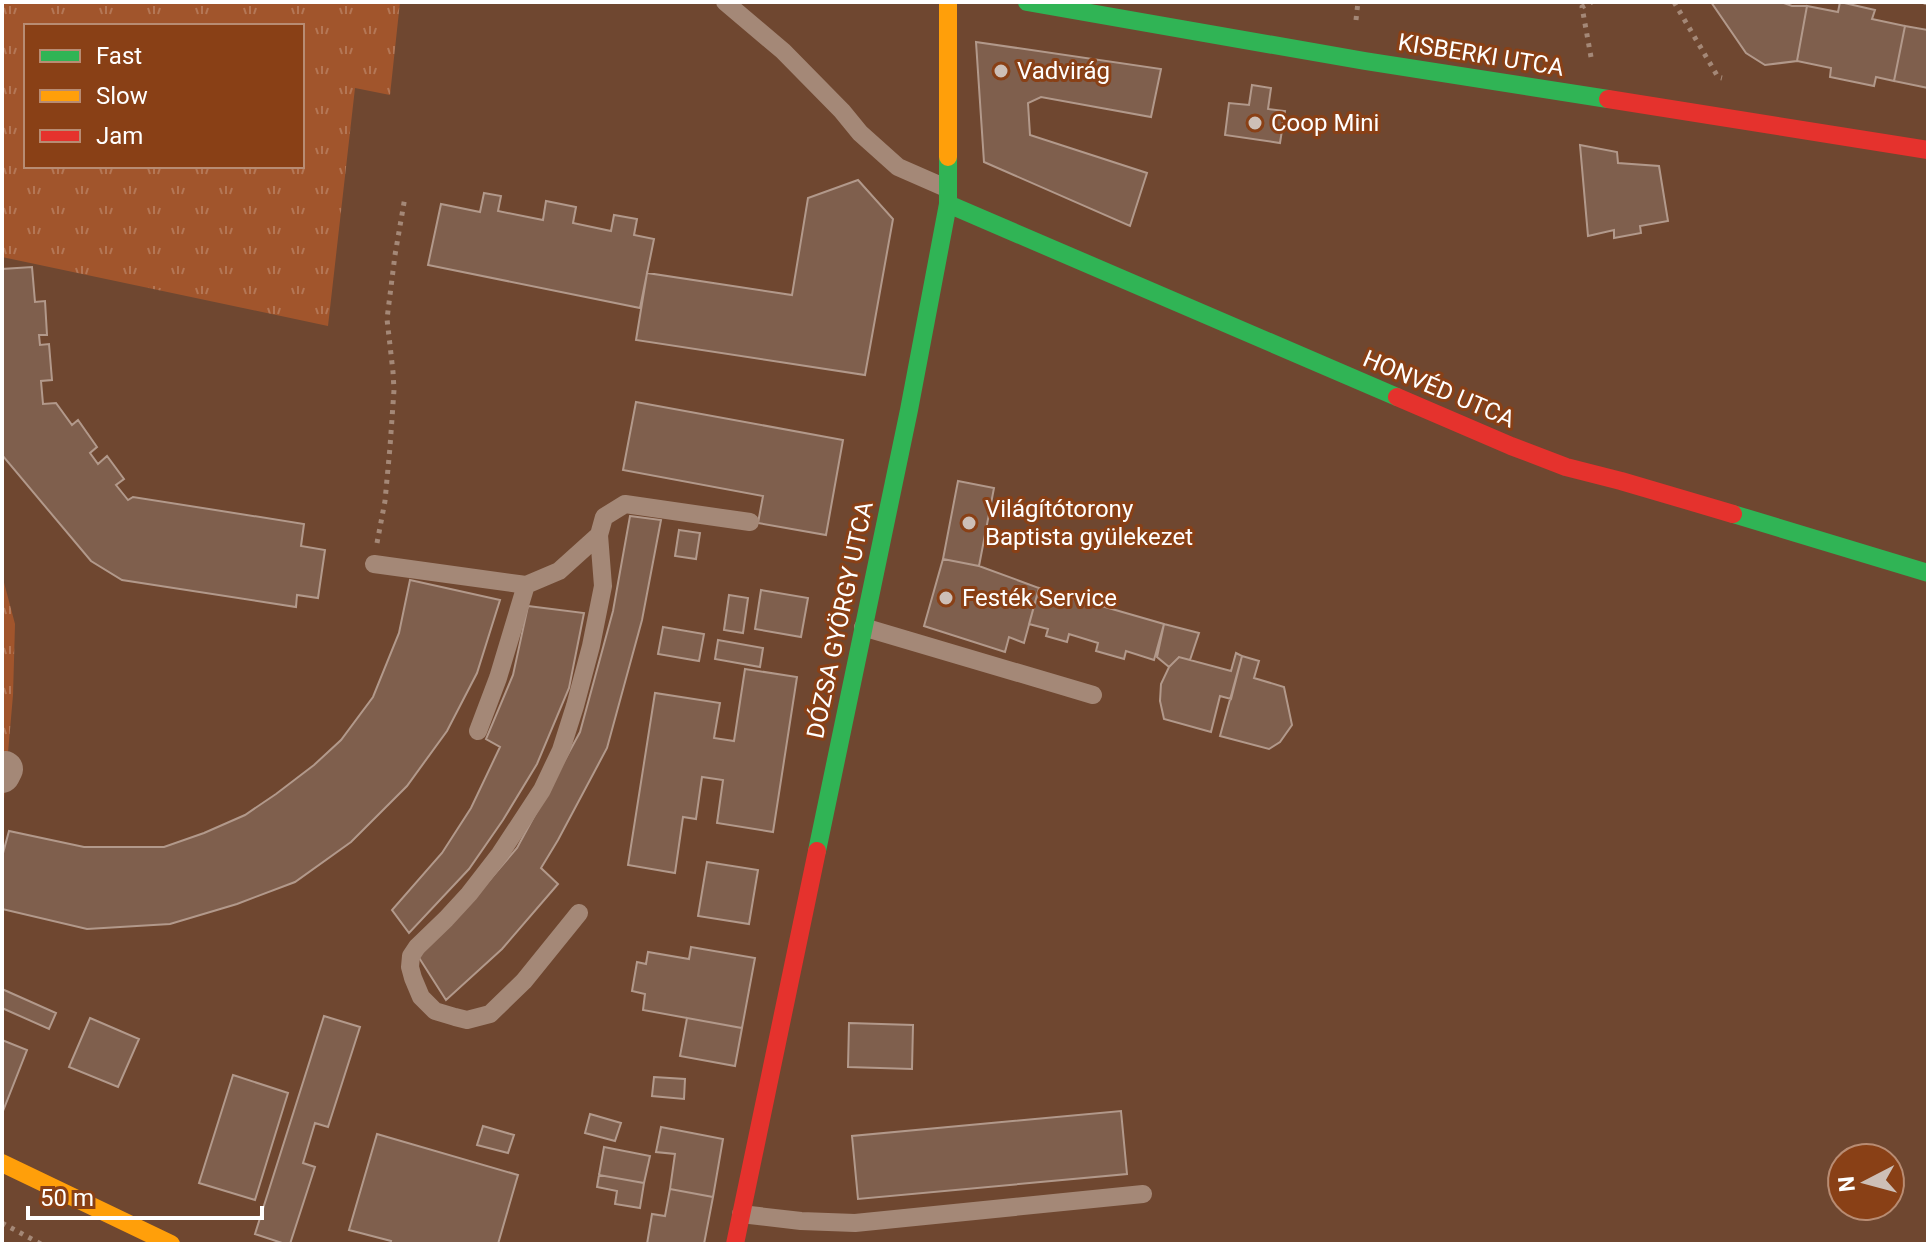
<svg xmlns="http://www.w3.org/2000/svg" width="1930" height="1246" font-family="Roboto,sans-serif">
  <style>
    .grass { fill: url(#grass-tufts); fill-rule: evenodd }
    .building { fill: #7f5f4d; stroke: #b2998b; stroke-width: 2 }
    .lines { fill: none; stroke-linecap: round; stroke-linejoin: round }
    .path { stroke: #a48877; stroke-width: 5; stroke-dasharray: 4 6; stroke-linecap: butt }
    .lane { stroke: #a48877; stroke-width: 18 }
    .street { stroke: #a48877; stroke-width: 36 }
    .fast { stroke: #30b455; stroke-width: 18 }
    .slow { stroke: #ff9f0a; stroke-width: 18 }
    .jam { stroke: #e5322d; stroke-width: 18 }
    .poi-dot { fill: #cdbfb7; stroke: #894016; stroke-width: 3 }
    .labels { text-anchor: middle; stroke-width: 6; stroke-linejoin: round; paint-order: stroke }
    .street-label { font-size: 24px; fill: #fff; stroke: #894016 }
    .poi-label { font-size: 24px; fill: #fff; stroke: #894016; text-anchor: start }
  </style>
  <defs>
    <pattern id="grass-tufts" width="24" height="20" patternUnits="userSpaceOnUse" patternTransform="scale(2)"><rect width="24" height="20" fill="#a1552c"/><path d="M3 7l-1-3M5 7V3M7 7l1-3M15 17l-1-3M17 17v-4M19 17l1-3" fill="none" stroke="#b47756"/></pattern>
  </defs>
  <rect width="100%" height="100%" fill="#6f4730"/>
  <path class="grass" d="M2 2H400L390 95 355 88 328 326 2 257ZM26 26H302V166H26Z
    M2 575 15 624 13 695 2 822Z"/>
  <path class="building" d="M1711 2H1781L1792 6H1807L1797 61 1765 65 1746 53Z
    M1840 2 1875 10 1872 19 1905 26 1894 81 1876 77 1874 86 1830 77 1831 68 1797 61 1807 6 1838 12Z
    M1905 26 1928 30V88L1894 81Z
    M976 42 1161 69 1151 117 1041 97 1028 103 1030 135 1147 173 1130 226 984 162Z
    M1252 85 1271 88 1268 109 1285 111 1280 143 1225 135 1229 103 1249 105Z
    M1580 145 1617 152 1618 163 1659 166 1668 221 1640 226 1641 233 1614 238V230L1588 236Z
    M858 180 893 219 865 375 636 340 647 273 792 295 808 198Z
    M484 193 501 196 498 211 543 220 546 201 576 207 573 223 611 231 614 215 637 219 634 235 654 239 640 308 428 265 441 204 480 212Z
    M32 267 35 302 45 301 47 335H39L40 345 49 344 52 380 41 381 43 404 56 403 72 425 78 420 97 447 90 453 98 464 107 456 124 479 116 485 128 500 133 497 304 524 301 546 325 550 318 598 297 595 296 607 122 580 91 561 2 455V269Z
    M636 402 843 440 826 535 758 523 763 496 623 470Z
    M958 481 994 488 979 566 943 559Z
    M630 516 661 520 642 620 607 748 558 840 541 868 558 884 502 949 446 1000 416 953 463 911 517 848 580 732 613 611Z
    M679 530 700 533 696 559 675 556Z
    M943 559 979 566 1039 588 1024 643 1009 637 1005 652 924 626Z
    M410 580 500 600 477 673 447 731 407 786 351 842 295 882 237 904 170 924 87 929 2 909V857L9 831 84 847H164L204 833 245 815 276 794 314 765 341 740 373 697 399 633Z
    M1039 588 1164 624 1154 660 1126 651 1124 659 1096 651 1098 643 1069 634 1067 642 1046 636 1048 629 1029 624Z
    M761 590 808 598 801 637 755 629Z
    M729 595 748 598 743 633 724 630Z
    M528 606 584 613 569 688 537 764 503 820 469 869 409 933 392 910 442 853 471 808 500 747 486 739 513 675Z
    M1164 624 1199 633 1190 660 1179 657 1169 667 1157 657Z
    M663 627 704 634 699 661 658 654Z
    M718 640 763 648 760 667 715 659Z
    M1236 653 1242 656 1231 699 1220 696 1211 732 1164 719 1160 701 1161 684 1169 667 1179 657 1231 671Z
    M1242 656 1259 661 1254 678 1284 687 1292 725 1280 742 1269 749 1220 736Z
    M745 669 797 677 773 832 717 823 723 780 702 777 696 819 683 817 675 873 628 865 655 693 720 703 714 738 734 741Z
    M707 862 758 870 749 924 698 916Z
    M691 947 755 958 742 1028 643 1010 645 994 632 991 637 962 646 964 648 952 689 959Z
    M2 989 56 1013 49 1029 2 1008Z
    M324 1016 360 1027 328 1127 315 1123 303 1163 315 1167 290 1244H285L255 1234Z
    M90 1018 139 1039 118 1087 69 1067Z
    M687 1018 742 1028 735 1066 680 1056Z
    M849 1023 913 1025 912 1069 848 1067Z
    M2 1040 27 1050 3 1111H2Z
    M233 1075 288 1093 255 1200 199 1183Z
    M654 1077 685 1079 684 1099 652 1096Z
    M1121 1111 1127 1174 858 1199 852 1136Z
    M590 1114 621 1123 615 1141 585 1133Z
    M483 1126 514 1135 508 1153 477 1145Z
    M661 1127 723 1139 713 1197 670 1189 675 1154 656 1152Z
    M377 1134 518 1175 498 1244H390L391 1241 349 1230Z
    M604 1147 650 1156 644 1183 599 1175Z
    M599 1175 644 1183 640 1208 615 1204 617 1191 597 1187Z
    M670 1189 713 1197 704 1244H647L652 1214 665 1216Z"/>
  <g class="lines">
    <path class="path" d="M1674 2 1718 77 1722 78
      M1924 2 1928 3
      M1356 20 1358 2
      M1591 57 1582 7 1592 2
      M377 543 385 501 390 447 394 390 393 372 387 319 395 255 405 197
      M2 1223 41 1244"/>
    <path class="lane" d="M725 2 783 51 842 111 860 133 898 167 946 188
      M374 564 526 585 559 571 599 535
      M863 627 1093 695
      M478 731 498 678 526 585
      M579 913 524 981 490 1014 467 1020 455 1017 435 1011 421 997 413 978 410 967 411 956 417 947 446 919 469 894 500 854 542 790 561 750 575 706 591 646 603 586 599 535 604 517 625 504 750 522
      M741 1214 801 1221 855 1223 1143 1194"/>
    <path class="street" d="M2 775 5 769"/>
    <path class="fast" d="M1027 2 1365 61 1608 99
      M948 204 1397 397
      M1733 514 1928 573
      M817 851 909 410 948 204V157"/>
    <path class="slow" d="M948 2V157
      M2 1163 171 1244"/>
    <path class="jam" d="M1608 99 1928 150
      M1397 397 1511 446 1566 467 1621 481 1733 514
      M735 1244 817 851"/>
  </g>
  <g class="poi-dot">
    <circle cx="1001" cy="71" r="8"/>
    <circle cx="1255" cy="123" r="8"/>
    <circle cx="969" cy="523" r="8"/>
    <circle cx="946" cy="598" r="8"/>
  </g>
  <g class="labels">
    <g class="street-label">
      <text transform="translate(1481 55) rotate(9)" y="8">KISBERKI UTCA</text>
      <text transform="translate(1439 389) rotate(23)" y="8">HONVÉD UTCA</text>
      <text transform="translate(840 620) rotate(-78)" y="8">DÓZSA GYÖRGY UTCA</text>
    </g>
    <g class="poi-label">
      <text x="1017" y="79">Vadvirág</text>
      <text x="1271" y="131">Coop Mini</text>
      <text x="985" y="517">Világítótorony<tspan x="985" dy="28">Baptista gyülekezet</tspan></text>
      <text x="962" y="606">Festék Service</text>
    </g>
  </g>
  <rect width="1930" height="1246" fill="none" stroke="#ffffff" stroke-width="8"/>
  <rect x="24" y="24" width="280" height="144" fill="#894016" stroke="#b88c73" stroke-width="2"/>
  <rect x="40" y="50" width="40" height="12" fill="#30b455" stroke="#b88c73" stroke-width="2"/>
  <text x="96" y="64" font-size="24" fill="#ffffff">Fast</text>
  <rect x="40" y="90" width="40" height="12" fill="#ff9f0a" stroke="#b88c73" stroke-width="2"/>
  <text x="96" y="104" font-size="24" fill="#ffffff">Slow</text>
  <rect x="40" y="130" width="40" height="12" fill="#e5322d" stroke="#b88c73" stroke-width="2"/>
  <text x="96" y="144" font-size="24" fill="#ffffff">Jam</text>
  <g transform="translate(1866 1182) rotate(264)"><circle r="38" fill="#894016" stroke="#b88c73" stroke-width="2"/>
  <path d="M0-6L14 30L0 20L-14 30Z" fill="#cdbfb7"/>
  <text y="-12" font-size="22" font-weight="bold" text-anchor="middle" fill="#ffffff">N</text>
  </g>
  <path d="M28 1206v12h234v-12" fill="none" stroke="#ffffff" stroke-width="4"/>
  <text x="40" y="1206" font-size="24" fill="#ffffff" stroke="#894016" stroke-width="6" paint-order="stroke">50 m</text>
</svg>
